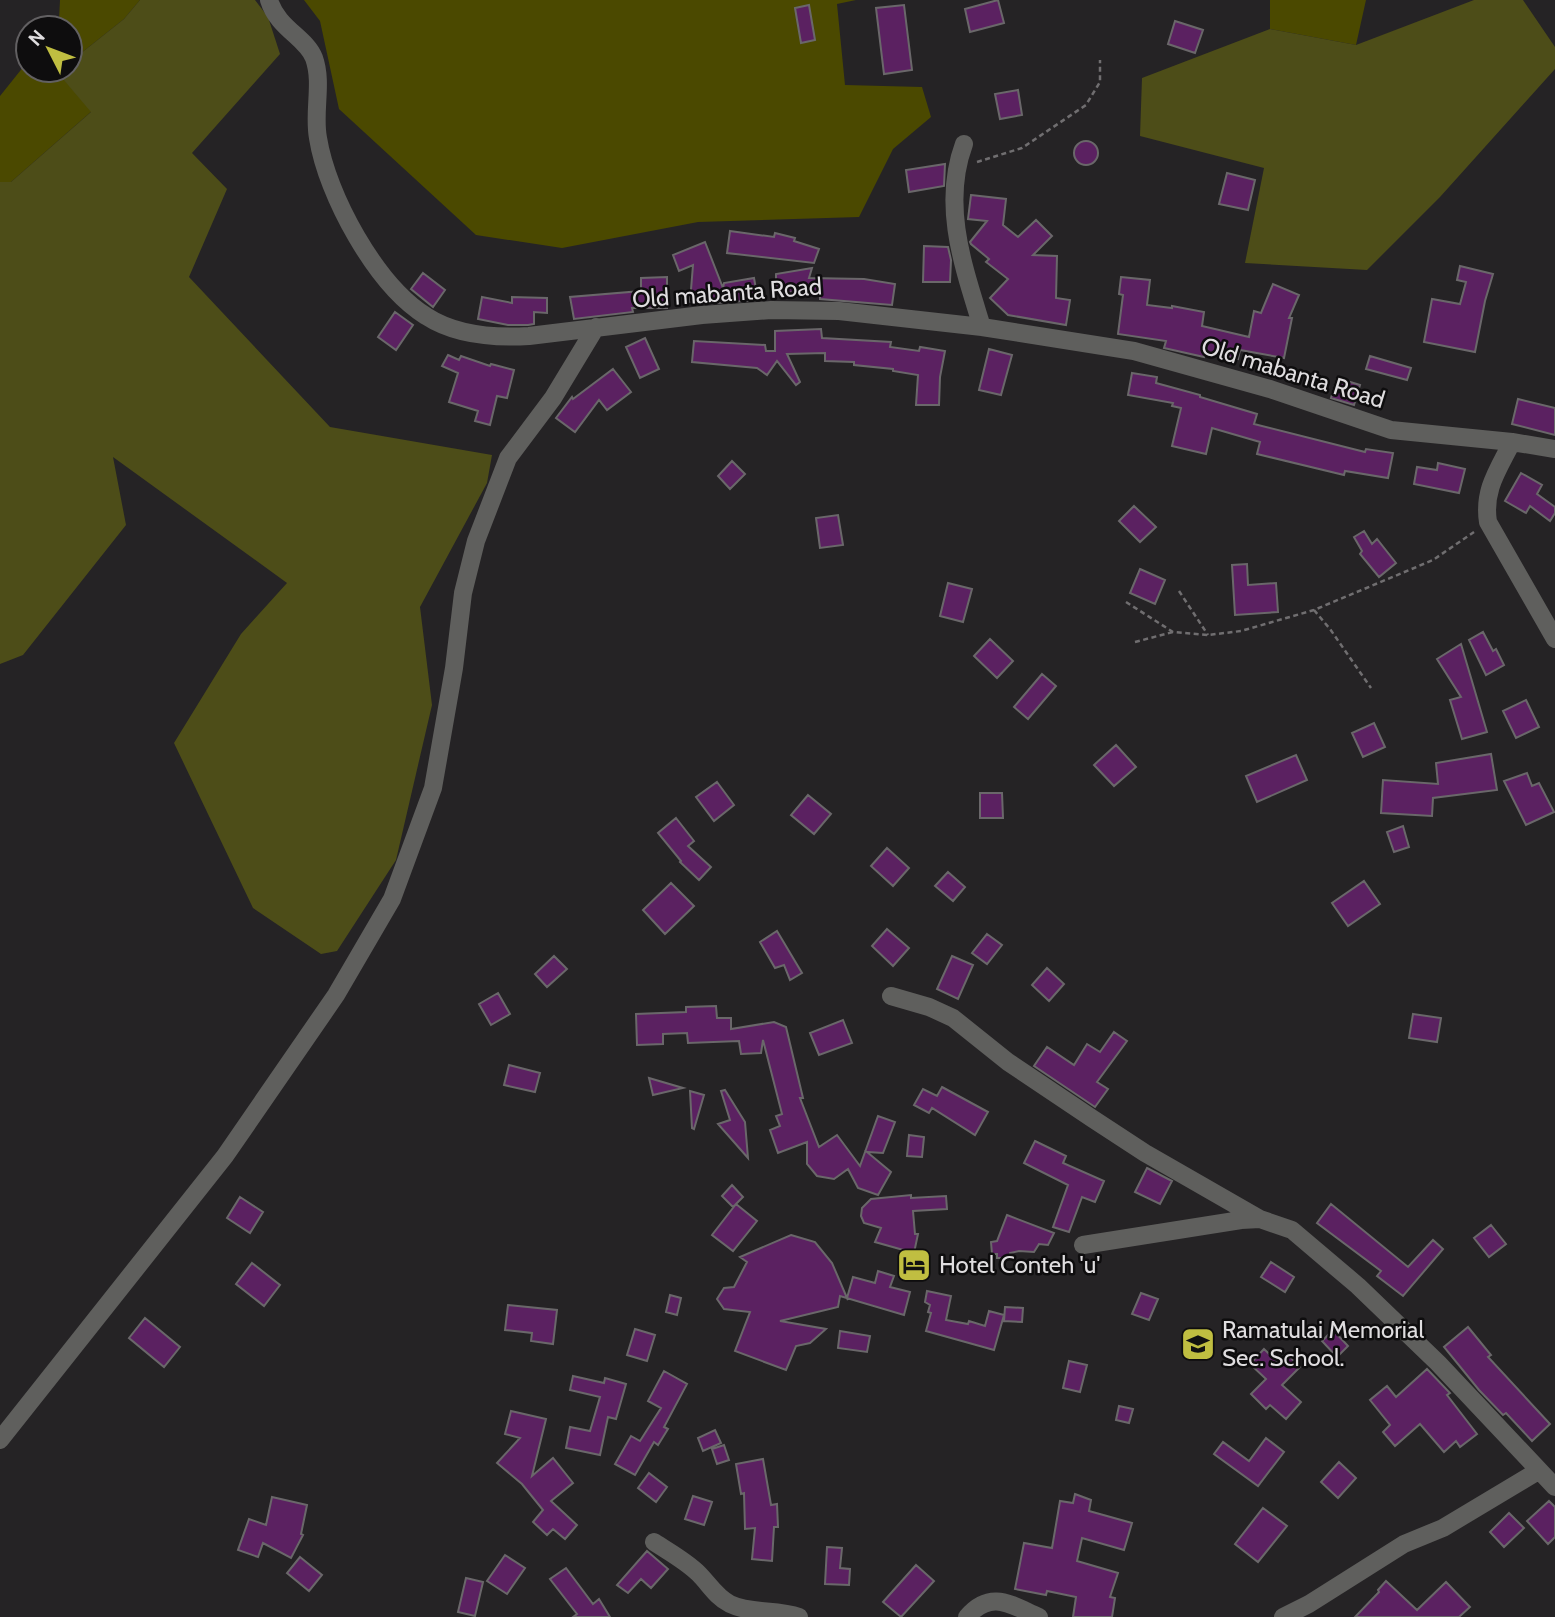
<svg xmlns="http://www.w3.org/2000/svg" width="1555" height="1617" font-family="Cabin,sans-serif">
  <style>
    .green { fill: #4b4900 }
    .forest { fill: #4d4d18 }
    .building { fill: #5b2161; stroke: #6a676a; stroke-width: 2 }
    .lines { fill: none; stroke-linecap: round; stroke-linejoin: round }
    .path { stroke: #706e70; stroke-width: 2.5; stroke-dasharray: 5 3.5; stroke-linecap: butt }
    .minor { stroke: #5f5f5d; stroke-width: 18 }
    .labels { text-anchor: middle; stroke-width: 5; stroke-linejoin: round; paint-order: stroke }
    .street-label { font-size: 24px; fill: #dfdddf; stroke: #0e0d0e }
    .poi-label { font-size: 24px; fill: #dfdddf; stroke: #0e0d0e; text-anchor: start }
  </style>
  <rect width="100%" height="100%" fill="#252325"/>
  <path class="green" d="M60 0H140L124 19 70 62V28H53L59 20Z
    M304 0H856L837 4 845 85 922 87 931 117 893 149 859 217 698 222 562 248 476 235 339 109 320 21Z
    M1270 0H1366L1356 45 1270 29Z
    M28 61V70H60L58 73 92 111 11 182H0V96Z"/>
  <path class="forest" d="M140 0H255L268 17 280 54 192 153 227 189 189 277 330 427 492 455 487 483 420 607 432 705 396 860 337 951 321 954 253 908 174 743 241 634 287 583 113 457 126 525 23 655 0 664V182H11L91 112 57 72 70 70V62L124 19Z
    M1474 0H1523L1555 47V69L1440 197 1367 270 1245 263 1264 168 1140 136 1142 78 1270 29 1356 45Z"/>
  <path class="building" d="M998 0 1004 23 970 32 965 9Z
    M809 5 815 40 801 43 795 8Z
    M904 5 912 70 884 74 876 8Z
    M1175 21 1203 30 1195 53 1168 44Z
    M1018 90 1022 115 1000 119 995 94Z
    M1074 153a12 12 0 1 1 24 0a12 12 0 1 1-24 0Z
    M945 164 944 186 909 192 906 170Z
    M1227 173 1255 180 1248 210 1219 204Z
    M971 195 1006 199 1003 225 1018 237 1036 220 1052 236 1033 255 1057 256 1056 298 1070 300 1066 325 1008 315 990 298 1008 279 986 262 989 259 971 244 970 242 987 221 968 219Z
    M730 231 774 237 775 233 795 238 794 241 819 249 814 263 727 253Z
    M705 242 723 288 724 283 754 278 758 300 702 304 690 302 693 265 679 271 673 255Z
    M924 246 948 247 951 260 950 282H923Z
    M1460 266 1493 274 1485 301 1475 352 1424 342 1432 299 1460 304 1466 282 1457 280Z
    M812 268 809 278 864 279 895 284 892 305 820 299V293L776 292V274Z
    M423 273 445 290 433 307 411 289Z
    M667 277V308H632L633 312 574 319 570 297 641 291V278Z
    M1121 277 1150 280 1147 305 1172 308V306L1204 312 1202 326 1249 337 1254 311 1261 313 1273 284 1299 295 1289 318H1292L1284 358 1240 350 1238 359 1205 352 1204 357 1164 348 1166 341 1118 334 1123 295 1119 294Z
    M482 297 512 303V297L547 298V313L534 312V324L528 325H508L478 319Z
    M395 312 413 325 396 350 378 337Z
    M821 329 822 338 891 342 890 347 919 351 920 347 945 351 940 377 939 405H916L918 375 893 371V369L854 365V362L825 361V353L787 354 800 382 796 385 777 361 767 375 757 368 692 362 694 341 765 345 766 351H775V331Z
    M645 338 659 369 640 378 626 347Z
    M989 349 1012 355 1001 395 979 390Z
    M448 355 459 360 461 356 490 366 491 364 514 370 507 398 497 396 490 425 475 421 478 411 449 402 458 373 442 366Z
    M1370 356 1411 368 1407 380 1366 369Z
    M613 369 631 392 607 410 599 400 575 432 556 418 572 397 573 399Z
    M1132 373 1157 377 1156 383 1200 395V397L1257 414 1254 424 1365 452 1366 449 1393 453 1388 478 1345 471 1344 475 1257 454 1260 442 1212 428 1206 454 1172 446 1181 408 1172 406 1173 403 1128 395Z
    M1337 378 1360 385 1354 405 1331 398Z
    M1518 399 1555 408V435L1512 424Z
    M732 461 745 474 730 489 718 476Z
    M1438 463 1465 469 1459 493 1414 484 1417 467 1437 470Z
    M1521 473 1542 485 1537 494 1555 507V513L1550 521 1530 506 1526 513 1505 501Z
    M1134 506 1156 527 1140 542 1119 521Z
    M838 515 843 545 820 548 816 518Z
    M1364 531 1372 544 1377 539 1396 563 1379 577 1360 554 1362 551 1354 537Z
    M1247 564 1248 585 1276 583 1278 612 1235 615 1232 565Z
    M1140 569 1165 580 1155 604 1130 593Z
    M948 583 972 589 963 622 940 616Z
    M1483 632 1493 651 1496 649 1504 665 1486 675 1469 640Z
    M990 639 1013 661 997 678 974 656Z
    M1461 644 1487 732 1462 739 1450 700 1461 697 1437 659Z
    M1042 674 1056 686 1028 719 1014 707Z
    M1526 700 1539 727 1516 738 1503 711Z
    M1374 723 1385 747 1363 757 1352 733Z
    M1116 745 1136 767 1114 786 1094 765Z
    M1491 754 1497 790 1433 798 1432 816 1381 813 1383 780 1438 784 1436 763Z
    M1296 755 1307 780 1257 802 1246 776Z
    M1527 773 1532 786 1539 783 1554 812 1526 825 1504 781Z
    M717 782 734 805 714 821 696 797Z
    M980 793H1002L1003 818H980Z
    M808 795 831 814 814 834 791 815Z
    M676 818 694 841 688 846 711 867 699 880 680 862 681 861 658 833Z
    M1403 826 1409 847 1394 852 1387 832Z
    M887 848 909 868 893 886 871 866Z
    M948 872 965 887 953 901 935 886Z
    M1364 881 1380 904 1348 926 1332 903Z
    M671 883 694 906 665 934 643 910Z
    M887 929 909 948 893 966 872 946Z
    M777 931 802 973 790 980 784 965 775 968 760 942Z
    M987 934 1002 945 987 964 972 953Z
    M554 956 567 969 547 987 535 974Z
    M952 956 973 965 958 999 937 989Z
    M1047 968 1064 984 1049 1001 1032 985Z
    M498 993 510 1014 491 1025 479 1004Z
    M716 1006 717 1018H731V1029L774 1022 786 1027 803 1098H800L819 1147 837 1135 860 1166 878 1116 895 1122 883 1153 867 1152 891 1172 878 1195 858 1188 848 1169 834 1179 817 1176 807 1164V1142L778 1153 770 1130 780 1126 776 1116 782 1114 763 1040 761 1053 741 1054 739 1041 688 1043 687 1033 663 1034V1044L637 1045 636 1014 686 1012V1007Z
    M1413 1014 1441 1018 1437 1042 1409 1038Z
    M843 1020 852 1043 819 1055 810 1033Z
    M1114 1032 1127 1041 1097 1082 1108 1089 1095 1107 1034 1066 1047 1047 1074 1065 1087 1044 1100 1052Z
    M509 1065 540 1073 535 1092 504 1085Z
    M649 1078 683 1088 653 1095Z
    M942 1087 988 1112 975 1135 932 1108 929 1113 914 1105 923 1089 937 1096Z
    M725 1090 745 1122 748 1158 718 1124 730 1120 721 1091Z
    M690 1091 704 1095 694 1129 692 1128Z
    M909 1135 924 1137 922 1157 907 1156Z
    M1035 1141 1066 1156 1063 1163 1104 1181 1095 1202 1082 1197 1069 1232 1053 1227 1068 1185 1024 1163Z
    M1147 1168 1172 1181 1160 1204 1135 1192Z
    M732 1185 743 1197 736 1204 757 1221 733 1251 712 1235 736 1204 733 1207 722 1196Z
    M911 1195V1198L946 1196 947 1209 913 1211 915 1234H918L914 1253 875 1242 881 1228 864 1223 861 1216 862 1208 871 1199Z
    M240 1197 263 1212 250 1233 227 1218Z
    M1331 1204 1408 1267 1433 1240 1443 1249 1403 1296 1377 1276 1381 1271 1317 1223Z
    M1007 1215 1054 1233 1048 1245 1039 1244 1034 1252 1019 1251 1010 1253V1258H997V1254H992L991 1242 997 1241Z
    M1491 1225 1506 1244 1489 1257 1474 1238Z
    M791 1235 815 1242 832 1263 847 1298 853 1277 875 1283 878 1271 894 1276 890 1287 910 1292 904 1315 840 1296 838 1307 780 1321 826 1329 810 1343 796 1346 786 1370 735 1351 750 1312 724 1309 717 1299 724 1288 734 1287 747 1262 740 1257Z
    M1271 1262 1294 1277 1285 1292 1261 1277Z
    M252 1263 280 1285 264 1306 236 1284Z
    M927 1291 951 1296 946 1320 968 1324 969 1321 985 1326 989 1311 1004 1315 994 1350 926 1331 931 1313 928 1312 930 1305 925 1302Z
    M1141 1293 1158 1299 1149 1320 1132 1314Z
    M670 1295 681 1298 677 1315 666 1312Z
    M508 1305 557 1310 553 1344 531 1341 532 1333 505 1330Z
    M1005 1307 1023 1308 1022 1322 1004 1321Z
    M145 1318 180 1347 164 1367 129 1338Z
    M1468 1327 1491 1355 1488 1357 1550 1424 1532 1441 1506 1413 1503 1415 1479 1390 1444 1347Z
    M635 1329 655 1335 647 1361 627 1355Z
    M1333 1330 1348 1346 1337 1357 1322 1341Z
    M840 1331 870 1336 867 1352 838 1348Z
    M1264 1349 1281 1365 1290 1357 1300 1367 1282 1385 1301 1402 1286 1419 1270 1405 1266 1409 1251 1394 1266 1379 1250 1364Z
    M1069 1361 1087 1365 1080 1392 1063 1388Z
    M1427 1369 1450 1393 1447 1395 1477 1434 1460 1447 1456 1441 1444 1452 1420 1424 1395 1446 1383 1432 1390 1425 1370 1400 1387 1386 1396 1397Z
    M664 1371 687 1384 664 1427 668 1429 658 1445 654 1442 635 1475 615 1464 631 1436 640 1441 661 1408 648 1401Z
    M573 1376 604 1383 605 1378 626 1384 616 1419 608 1417 600 1455 566 1448 570 1427 590 1431 600 1397 570 1390Z
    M1119 1406 1133 1409 1129 1423 1116 1420Z
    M511 1411 546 1419 532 1476 553 1458 573 1483 551 1501 577 1525 565 1539 553 1529 547 1535 533 1522 543 1510 522 1484 497 1463 520 1438 505 1434Z
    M715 1430 721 1443 703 1451 698 1438Z
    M1266 1438 1284 1452 1258 1486 1214 1454 1223 1442 1249 1461Z
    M724 1445 729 1460 717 1464 712 1449Z
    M763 1459 771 1505 777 1504 778 1527H774L772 1561 752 1559 755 1528 745 1529 744 1493 741 1494 736 1464Z
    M1339 1462 1356 1478 1338 1498 1321 1482Z
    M649 1473 667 1487 656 1502 638 1488Z
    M1075 1494 1091 1500 1089 1511 1132 1523 1124 1550 1082 1538 1077 1561 1118 1573 1110 1597 1115 1598 1112 1617H1073L1076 1597 1047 1591 1046 1595 1015 1589 1024 1543 1052 1548 1060 1501 1073 1503Z
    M693 1496 712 1502 704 1525 685 1519Z
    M272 1497 307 1505 301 1534 303 1535 291 1558 263 1543 258 1557 238 1550 249 1519 266 1525Z
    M1549 1501 1555 1507V1537L1548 1544 1527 1521Z
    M1263 1508 1287 1526 1258 1562 1235 1544Z
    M1509 1513 1524 1528 1504 1547 1490 1532Z
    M827 1547 842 1548 840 1568 850 1569 849 1585 825 1584Z
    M647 1551 668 1569 651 1588 641 1579 628 1593 617 1585Z
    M505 1555 525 1568 507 1594 487 1581Z
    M300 1557 322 1575 309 1591 287 1573Z
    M916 1565 934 1581 901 1617 883 1602Z
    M566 1568 593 1604 599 1599 610 1617H573L577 1614 550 1579Z
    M466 1578 483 1582 475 1616 458 1612Z
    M1386 1581 1417 1610 1446 1582 1470 1607 1459 1617H1355L1379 1592 1378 1590Z"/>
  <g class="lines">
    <path class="path" d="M977 162 1022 148 1086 105 1100 82V60
      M1179 591 1208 635
      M1126 602 1173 632 1208 635 1241 631 1314 610 1433 560 1474 532
      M1314 610 1330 629 1371 688
      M1135 642 1173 632"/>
    <path class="minor" d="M269 0C278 29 306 37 314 58 323 83 313 112 318 138 327 195 376 285 426 316 455 335 496 338 529 336L702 315 771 310 839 311 982 327 1134 351 1270 389 1391 430 1512 442 1555 449
      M964 144C941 206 964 268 982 327
      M1512 442C1498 470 1483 490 1488 522L1555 639
      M891 996 929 1007 953 1018 1008 1062 1093 1119 1145 1153 1260 1219
      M1083 1245 1241 1220 1260 1219 1292 1230 1358 1286 1438 1363 1555 1487
      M0 1440 225 1156 336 995 392 899 433 788 454 668 463 593 476 541 508 458 553 398 596 327
      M654 1542C669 1552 686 1561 699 1574 709 1584 716 1597 730 1604 751 1614 777 1609 799 1617
      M967 1617C991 1589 1011 1605 1039 1617
      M1283 1617 1309 1604 1404 1544 1443 1528 1538 1471"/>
  </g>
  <defs>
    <g id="hotel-square" transform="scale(1.75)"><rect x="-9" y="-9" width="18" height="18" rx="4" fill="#c0be41" stroke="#0e0d0e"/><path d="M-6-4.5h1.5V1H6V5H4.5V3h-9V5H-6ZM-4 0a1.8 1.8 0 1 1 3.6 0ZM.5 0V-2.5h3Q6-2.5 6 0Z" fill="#111"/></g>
    <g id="school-square" transform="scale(1.75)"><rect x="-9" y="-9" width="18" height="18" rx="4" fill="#c0be41" stroke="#0e0d0e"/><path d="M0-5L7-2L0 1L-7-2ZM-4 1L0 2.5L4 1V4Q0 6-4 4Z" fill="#111"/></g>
  </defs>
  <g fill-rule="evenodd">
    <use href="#hotel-square" x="914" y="1265"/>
    <use href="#school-square" x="1198" y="1344"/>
  </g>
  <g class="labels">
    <g class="street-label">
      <text transform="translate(727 293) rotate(-4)" y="8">Old mabanta Road</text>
      <text transform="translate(1293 373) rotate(17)" y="8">Old mabanta Road</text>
    </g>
    <g class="poi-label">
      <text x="939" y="1273">Hotel Conteh 'u'</text>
      <text x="1222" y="1338">Ramatulai Memorial<tspan x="1222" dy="28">Sec. School.</tspan></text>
    </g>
  </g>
  <g transform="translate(49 49) rotate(312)"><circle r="33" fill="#0e0d0e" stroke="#626062" stroke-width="2"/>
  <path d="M0-5L12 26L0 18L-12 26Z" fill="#c0be41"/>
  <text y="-10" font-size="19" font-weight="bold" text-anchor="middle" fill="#dfdddf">N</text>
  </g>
</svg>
